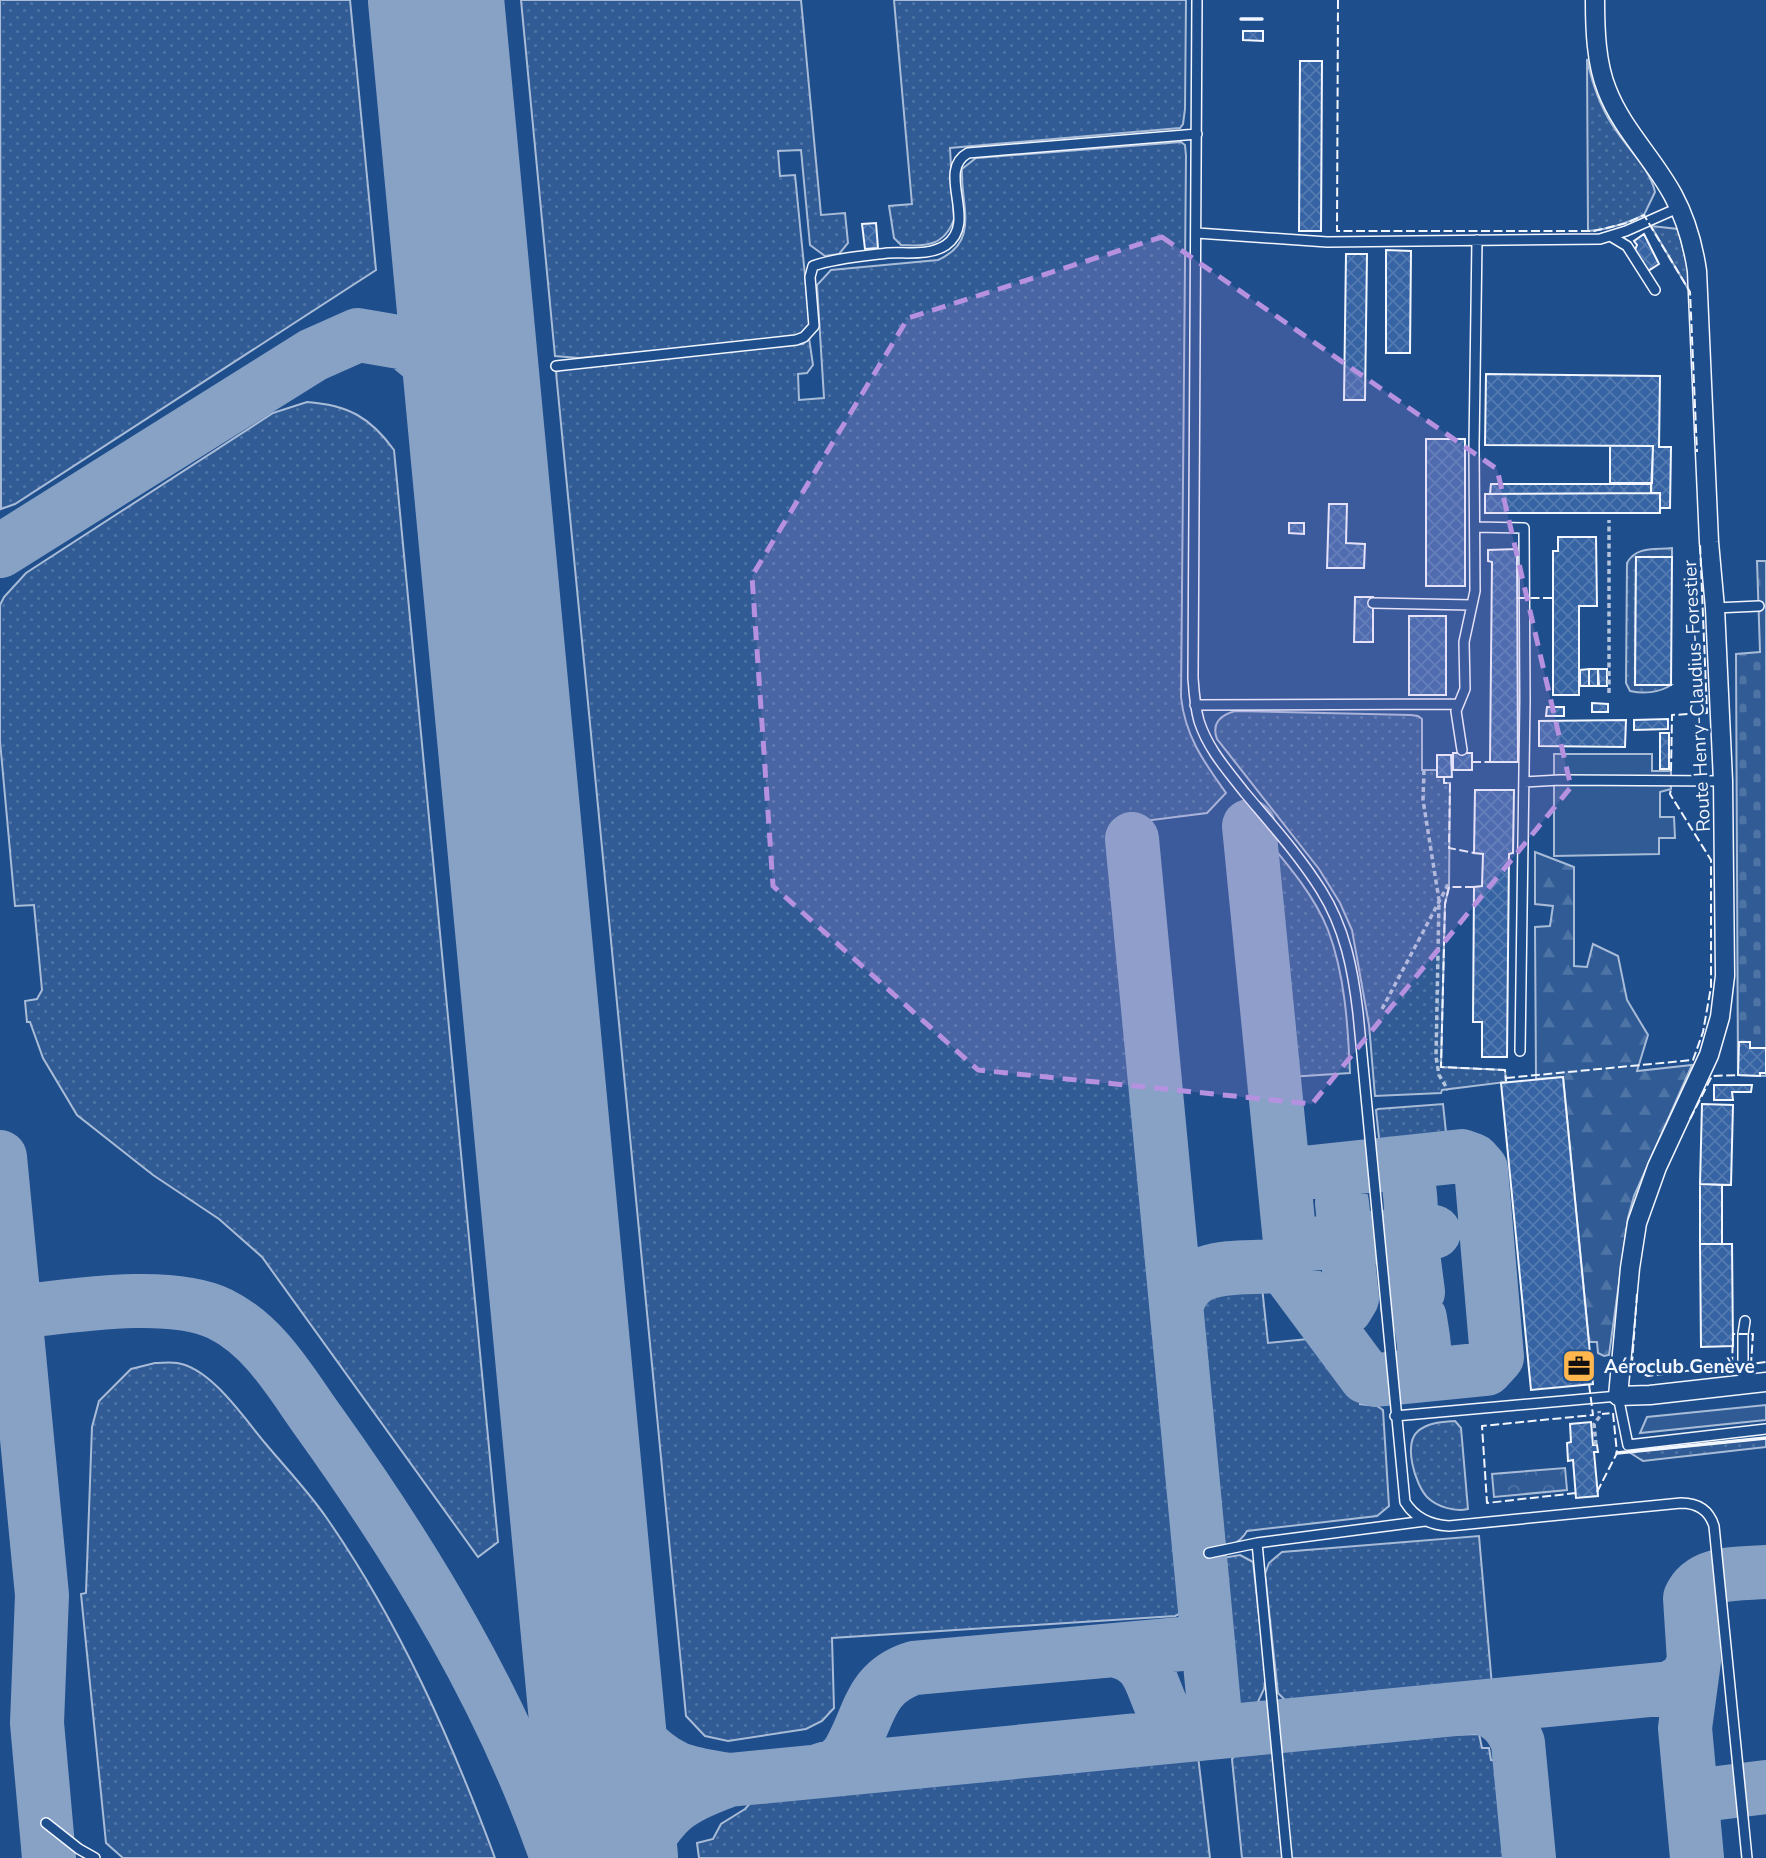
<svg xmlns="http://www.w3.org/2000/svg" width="1766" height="1858" font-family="'Nunito Sans',sans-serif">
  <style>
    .grass { fill: url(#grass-dots); stroke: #a8bbd7; stroke-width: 2 }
    .forest { fill: url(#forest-firs); stroke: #a8bbd7; stroke-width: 2 }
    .cemetery { fill: url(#cemetery-stones); stroke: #a8bbd7; stroke-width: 2 }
    .park { fill: url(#park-crowns); stroke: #a8bbd7; stroke-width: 2 }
    .built { fill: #305b95; stroke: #a8bbd7; stroke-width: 2 }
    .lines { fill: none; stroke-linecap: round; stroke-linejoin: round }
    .taxiway { stroke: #88a2c6; stroke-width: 54 }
    .runway { stroke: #88a2c6; stroke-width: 136 }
    .building { fill: url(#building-cross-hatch); stroke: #f2f6ff; stroke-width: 2 }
    .lane-casing { stroke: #f2f6ff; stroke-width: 12 }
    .street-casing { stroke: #f2f6ff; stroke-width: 21 }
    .path { stroke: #b3c4dc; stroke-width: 3.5; stroke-dasharray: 5 3.5; stroke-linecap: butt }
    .lane { stroke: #1f4e8c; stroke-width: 9 }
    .street { stroke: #1f4e8c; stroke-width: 18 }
    .fence { stroke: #f2f6ff; stroke-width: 2; stroke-dasharray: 9 3.5; stroke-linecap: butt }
    .wall { stroke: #f2f6ff; stroke-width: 3.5 }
    .marked { fill: #b691df; fill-opacity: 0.2; stroke: #b691df; stroke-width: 5; stroke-dasharray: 14 9; stroke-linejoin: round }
    .labels { text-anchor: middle; stroke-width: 5; stroke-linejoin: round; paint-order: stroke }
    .street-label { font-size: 19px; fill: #f2f6ff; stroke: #1f4e8c }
    .poi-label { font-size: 19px; font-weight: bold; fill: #f2f6ff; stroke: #1f4e8c; text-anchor: start }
  </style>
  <defs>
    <pattern id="grass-dots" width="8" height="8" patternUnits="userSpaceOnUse" patternTransform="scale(1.75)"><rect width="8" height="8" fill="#305b95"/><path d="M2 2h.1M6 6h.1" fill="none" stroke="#4e73a5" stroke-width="1.8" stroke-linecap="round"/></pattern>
    <pattern id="forest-firs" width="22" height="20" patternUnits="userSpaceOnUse" patternTransform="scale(1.75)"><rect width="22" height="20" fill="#305b95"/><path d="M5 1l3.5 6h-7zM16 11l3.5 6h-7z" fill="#4e73a5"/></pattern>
    <pattern id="cemetery-stones" width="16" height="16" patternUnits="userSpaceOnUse" patternTransform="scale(1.75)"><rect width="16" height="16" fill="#305b95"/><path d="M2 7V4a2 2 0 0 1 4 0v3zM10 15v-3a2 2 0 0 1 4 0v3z" fill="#4e73a5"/></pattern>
    <pattern id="park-crowns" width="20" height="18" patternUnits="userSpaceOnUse" patternTransform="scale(1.75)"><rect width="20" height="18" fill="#305b95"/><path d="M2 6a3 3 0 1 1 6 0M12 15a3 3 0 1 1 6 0" fill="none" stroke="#4e73a5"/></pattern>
    <pattern id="building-cross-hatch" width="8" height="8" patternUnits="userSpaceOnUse" patternTransform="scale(1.75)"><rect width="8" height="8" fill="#3563a3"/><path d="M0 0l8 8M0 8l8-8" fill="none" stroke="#537ab1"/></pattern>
  </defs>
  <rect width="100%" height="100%" fill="#1f4e8c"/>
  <path class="grass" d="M0 0H350L376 270 15 504 1 509Z
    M521 0H801L821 215 845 213 848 243 839 254 825 256 810 245 801 150 778 151 780 176 795 175 810 326 797 337 579 358 555 356Z
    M894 0H1186L1185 109 1183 124 1180 128 950 148 954 219C945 245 927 247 901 245L894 238 889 206 912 204Z
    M1587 59C1592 83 1600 106 1613 126 1626 147 1650 168 1655 192L1644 215C1627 223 1607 230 1588 231Z
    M1181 142 1185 145 1186 156 1181 697C1185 736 1204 762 1226 793L1207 813 1120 824 1192 1593 1189 1609 1175 1616 832 1638 834 1708 822 1721 806 1729 728 1741 705 1736 686 1716 556 372 564 368 803 344 809 338 813 365 807 373 798 374 799 400 824 398 817 285 831 270 938 260C981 241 960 204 962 169L976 158Z
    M1651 226 1678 229 1687 264 1690 292Z
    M307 402C348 405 370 417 394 450L498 1542 478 1557 262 1257 219 1219 153 1175 77 1115 43 1058 30 1022H27L25 1001 37 999 42 990 34 905 15 906 0 741V605L4 597 26 573 273 413Z
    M1672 548V557H1636L1635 684 1671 685C1659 693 1643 694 1630 691L1626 683 1627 563C1636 546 1654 550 1672 548Z
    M1235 711 1411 715 1418 716 1422 719V770H1437V777H1444V783H1450L1449 887 1445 904 1441 1067 1505 1070 1506 1082 1442 1090 1441 1093 1375 1096 1369 1025 1352 930 1340 903 1319 869 1217 739C1211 723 1221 715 1235 711Z
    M1257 828C1282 858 1313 892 1328 930 1345 975 1348 1026 1350 1073L1289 1077 1286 1046 1275 1045Z
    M1443 1104 1447 1142 1380 1147 1376 1110 1378 1109Z
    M1251 1281 1262 1287 1268 1343 1318 1338 1361 1396 1360 1404 1377 1406 1383 1410 1389 1506 1377 1516 1247 1531C1238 1547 1224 1547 1207 1548L1185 1309C1198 1278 1222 1283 1251 1281Z
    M155 1363C162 1363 170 1362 177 1363 211 1368 244 1418 265 1443 285 1467 308 1491 326 1517 399 1622 451 1739 495 1858H123L106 1843 81 1594 86 1593 92 1427 99 1401 131 1369Z
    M1455 1421 1461 1428 1468 1509C1455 1512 1437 1507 1427 1497 1415 1484 1403 1444 1418 1431 1429 1422 1443 1422 1455 1421Z
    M1766 1438V1447L1643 1461 1629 1452Z
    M1479 1536 1492 1686 1290 1705 1278 1693 1265 1574 1269 1563 1282 1552Z
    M1240 1555 1253 1562 1266 1678 1264 1689 1256 1706H1236L1230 1699 1223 1631 1214 1598 1211 1560Z
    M1449 1729 1451 1735 1479 1734 1482 1748H1489L1491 1760 1500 1761 1509 1858H1242L1232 1759 1238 1752Z
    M1198 1756 1210 1858H699L697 1843 713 1839 721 1824 745 1809 754 1799Z"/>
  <path class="forest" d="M1535 852 1574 867V966L1587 967 1593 944 1618 956 1627 1000 1648 1035 1637 1071 1692 1065 1634 1196 1628 1218 1609 1355 1604 1356 1598 1353 1597 1342H1589L1563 1077 1536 1079 1535 927 1550 926 1553 906 1535 904Z"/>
  <path class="cemetery" d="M1757 561H1766V1076L1738 1075 1736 654 1760 652Z"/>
  <path class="park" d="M1565 1468 1567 1490 1494 1497 1492 1474Z"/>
  <path class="built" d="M1554 754H1652V771H1671V789L1660 792V817H1674L1675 838H1659V854L1554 856Z
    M1766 1405V1420L1640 1433 1647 1417Z"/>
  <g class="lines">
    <path class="taxiway" d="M0 551 313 355 358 335 405 343 429 363 474 412
      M1132 839 1215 1716 1210 1728 1200 1734
      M0 1157 42 1595 37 1723 49 1858
      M1393 1164 1408 1175C1409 1196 1418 1223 1398 1235L1407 1240 1412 1246 1418 1292 1407 1306 1420 1318C1422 1336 1432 1366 1412 1376
      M1291 1252 1298 1245 1434 1232
      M1273 1266 1285 1268 1366 1377 1376 1380 1486 1369 1497 1357 1481 1169 1473 1160 1462 1156 1303 1173 1290 1178 1285 1189
      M1177 1305C1189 1261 1236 1269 1273 1266L1282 1263 1291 1252 1249 826
      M1339 1312 1346 1308 1352 1298 1342 1203
      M0 1314C61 1308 166 1288 220 1314 265 1336 291 1383 319 1422 415 1556 503 1701 557 1858
      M1117 1651C1163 1661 1147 1711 1185 1735
      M594 1683C617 1713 640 1751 676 1768 693 1775 711 1777 729 1780
      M1481 1708C1500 1713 1511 1724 1518 1743L1529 1858
      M821 1770 837 1765 846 1757C870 1721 866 1683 914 1668L1181 1644C1196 1642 1201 1637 1206 1623
      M1693 1815 1702 1799 1710 1794 1766 1787
      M636 1858C664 1809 676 1799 729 1780L1671 1688 1687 1678 1694 1661
      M1697 1858 1685 1728 1694 1661 1690 1598C1702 1570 1740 1574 1766 1572"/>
    <path class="runway" d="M436 0 610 1858"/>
  </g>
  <path class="building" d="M1243 31H1263V41L1243 40Z
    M1300 61H1322L1321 231H1299Z
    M876 223 878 248 865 249 862 224Z
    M1644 234 1659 264 1648 271 1635 250 1637 245 1634 241Z
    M1386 250 1411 251 1410 353H1386Z
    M1346 254H1367L1365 400H1344Z
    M1486 374 1660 376 1659 447H1671L1670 508H1660V493H1651L1653 446 1485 445Z
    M1426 439H1465V586H1426Z
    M1610 446H1653L1652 483H1610Z
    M1491 484H1651V493L1490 494Z
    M1660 493V513H1485V494Z
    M1329 504H1347L1346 543 1365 544 1364 568H1327Z
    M1289 523H1304V534L1289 533Z
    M1558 537H1596L1597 606H1579V695H1553V551H1558Z
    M1517 549 1518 762H1490L1492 562 1488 561V550Z
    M1636 557H1672L1671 685H1635Z
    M1355 597H1373V642H1354Z
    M1409 616H1446V695H1409Z
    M1589 669H1598V686H1589Z
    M1589 669V686H1580V670Z
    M1598 669H1607V686H1599Z
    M1592 703 1608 704V712H1592Z
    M1547 707H1564V716H1546Z
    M1668 719V729L1634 730V720Z
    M1626 720 1625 747 1539 746V721Z
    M1660 733H1669V769H1660Z
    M1453 753H1472V770H1453Z
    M1437 755H1451L1452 777H1437Z
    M1475 790H1514L1513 853 1509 854 1507 1057H1482V1022H1473L1474 887 1482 886 1483 854 1474 853Z
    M1739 1042H1750V1048H1766V1073H1760V1076L1738 1075Z
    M1563 1077 1593 1384 1531 1390 1501 1083Z
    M1714 1085H1752L1751 1092H1732L1733 1100H1714Z
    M1702 1104 1733 1105 1731 1185 1700 1184Z
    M1700 1184 1722 1185V1244H1700Z
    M1700 1244H1732L1733 1346 1701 1347Z
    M1591 1422 1593 1445H1597L1598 1452H1594L1598 1496 1576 1498 1573 1460 1568 1461 1567 1443 1571 1442 1570 1424Z"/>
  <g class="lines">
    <g class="lane-casing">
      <path id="lane" d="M1197 0 1193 678C1194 692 1195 707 1199 721 1208 749 1227 770 1245 793 1271 824 1299 855 1321 890 1345 928 1353 970 1358 1013L1405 1502C1415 1518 1430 1525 1449 1526L1681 1503C1697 1503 1709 1510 1714 1526L1747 1858
        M1197 233 1327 242 1600 239 1626 231 1678 208
        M1612 237 1627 246 1655 290
        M556 366 796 340 804 337 814 326 810 277 813 266C836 258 864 256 888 253 906 252 930 256 946 245 979 222 935 171 968 153L1197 134
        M1475 527 1524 528 1525 700 1520 1051
        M1373 603 1471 605
        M1715 608 1759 606
        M1195 705 1457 704
        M1462 750 1456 711 1465 689 1464 642 1475 591 1474 447 1477 240
        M1524 782 1560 780 1723 781
        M1743 1385V1334L1745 1321
        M1395 1416 1618 1396 1628 1445 1766 1429
        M1257 1543 1287 1858
        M1209 1553 1257 1543 1425 1521
        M46 1823 79 1849 95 1858"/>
    </g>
    <g class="street-casing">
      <path id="street" d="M1595 0C1595 29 1596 63 1607 90 1622 129 1653 158 1673 195 1686 219 1693 244 1697 271L1709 542 1715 608 1723 781 1725 976 1720 1017 1709 1055 1657 1167 1637 1223 1630 1268 1618 1396 1650 1395 1766 1382"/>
    </g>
    <path class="path" d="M1609 693V520
      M1424 770 1423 800 1439 900 1436 1057 1439 1075 1448 1090
      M1382 1009 1449 883
      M1596 1445 1594 1424 1600 1416 1599 1411"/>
    <use href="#lane" class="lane"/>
    <use href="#street" class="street"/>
    <path class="fence" d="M1338 0 1337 231H1594L1627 223 1644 215 1690 292 1697 452
      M1518 598H1553
      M1472 762H1490
      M1671 771 1672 715 1707 713 1700 543
      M1444 777V783H1450L1449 848 1474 853
      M1474 887H1449L1445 904 1441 1067 1505 1070 1506 1081
      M1506 1078 1693 1060 1703 1032 1711 987V860L1670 794 1671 789
      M1690 1119 1712 1076 1740 1075
      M1637 1294 1632 1363 1635 1370 1648 1376 1732 1365 1733 1334H1753L1751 1364 1766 1362
      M1597 1492 1617 1453 1613 1413 1602 1414
      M1576 1493 1487 1503 1482 1426 1593 1415 1589 1384"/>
    <path class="wall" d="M1241 19H1262
      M1617 1453 1766 1438"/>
  </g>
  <path class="marked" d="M1162 237 1497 469 1571 787 1312 1104 978 1070 773 886 752 576 908 318Z"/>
  <defs>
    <g id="office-square" transform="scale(1.75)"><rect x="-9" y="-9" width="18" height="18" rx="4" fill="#ffb74d" stroke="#1f4e8c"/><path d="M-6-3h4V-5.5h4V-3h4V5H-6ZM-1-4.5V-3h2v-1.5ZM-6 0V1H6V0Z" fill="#111"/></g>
  </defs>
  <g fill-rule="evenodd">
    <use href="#office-square" x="1579" y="1366"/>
  </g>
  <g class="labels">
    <g class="street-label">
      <text transform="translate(1696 696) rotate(-93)" y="7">Route Henry-Claudius-Forestier</text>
    </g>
    <g class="poi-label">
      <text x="1604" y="1373">Aéroclub Genève</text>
    </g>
  </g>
</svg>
